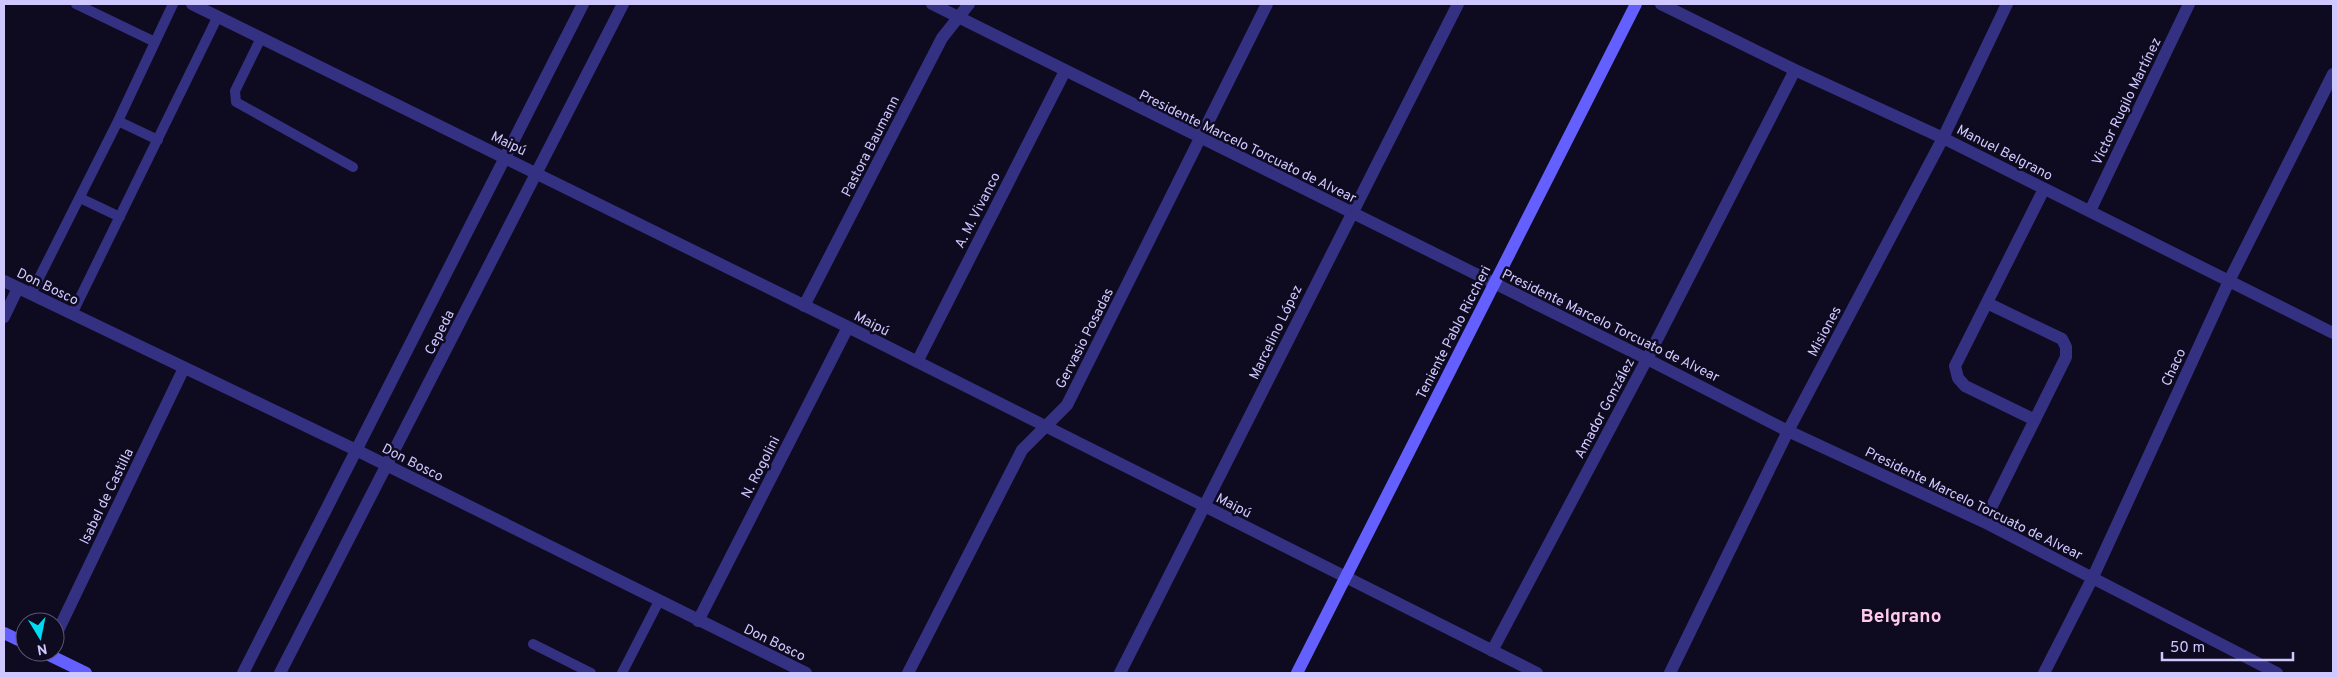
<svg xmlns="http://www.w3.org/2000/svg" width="2337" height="677" font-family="Overpass,sans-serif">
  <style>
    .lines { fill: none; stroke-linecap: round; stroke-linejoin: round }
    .lane { stroke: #343183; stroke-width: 10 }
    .street { stroke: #343183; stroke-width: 12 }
    .secondary { stroke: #645fff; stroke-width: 12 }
    .labels { text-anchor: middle; stroke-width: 5; stroke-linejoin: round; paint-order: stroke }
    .street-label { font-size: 14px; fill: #cfc8ff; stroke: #0e0a1f }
    .district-label { font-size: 19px; font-weight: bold; fill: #ffcaeb; stroke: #0e0a1f }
  </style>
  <rect width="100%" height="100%" fill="#0e0a1f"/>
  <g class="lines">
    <path class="lane" d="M76 4 155 42
      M261 38 235 91 236 102 353 167
      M118 121 158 140
      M80 198 120 217
      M31 294 118 121 173 4
      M72 314 218 16
      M533 644 591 673
      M622 673 659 601"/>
    <path class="street" d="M192 4 848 327 1537 673
      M932 4 1647 359 1788 431 1984 522 2277 673
      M1661 4 1795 70 1943 138 2333 333
      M2090 211 2189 4
      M4 281 356 450 806 673
      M804 306 942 38 969 4
      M4 317 18 288
      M917 362 1065 71
      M2035 420 1965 386 1958 378 1955 366 2044 189
      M1984 522 2066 357V347L2062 339 1987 303
      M698 621 848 327
      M55 637 184 368
      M1492 651 1647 359 1795 70
      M243 673 583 4
      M280 673 623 4
      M908 673 1022 450 1067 405 1267 4
      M1120 673 1458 4
      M1670 673 1788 431 1943 138 2007 4
      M2044 673 2093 577 2229 281 2333 74"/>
    <path class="secondary" d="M4 633 25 643
      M43 652 86 673
      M1297 673 1636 4"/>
  </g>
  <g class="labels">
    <g class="street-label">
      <text transform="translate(2126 101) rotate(-64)" y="5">Victor Rugilo Martínez</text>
      <text transform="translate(509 143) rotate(26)" y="5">Maipú</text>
      <text transform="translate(870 146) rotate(-63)" y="5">Pastora Baumann</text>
      <text transform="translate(1248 146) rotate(26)" y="5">Presidente Marcelo Torcuato de Alvear</text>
      <text transform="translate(2005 152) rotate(27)" y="5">Manuel Belgrano</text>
      <text transform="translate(977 210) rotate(-63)" y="5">A. M. Vivanco</text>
      <text transform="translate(48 286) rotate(26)" y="5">Don Bosco</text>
      <text transform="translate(872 323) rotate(27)" y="5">Maipú</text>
      <text transform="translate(1611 325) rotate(26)" y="5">Presidente Marcelo Torcuato de Alvear</text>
      <text transform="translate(1824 331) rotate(-62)" y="5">Misiones</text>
      <text transform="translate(439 332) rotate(-63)" y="5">Cepeda</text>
      <text transform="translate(1275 332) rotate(-64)" y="5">Marcelino López</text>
      <text transform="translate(1453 332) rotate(-63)" y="5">Teniente Pablo Riccheri</text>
      <text transform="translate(1084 338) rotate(-63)" y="5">Gervasio Posadas</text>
      <text transform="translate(2173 367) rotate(-65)" y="5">Chaco</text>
      <text transform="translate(1604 408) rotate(-62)" y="5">Amador González</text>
      <text transform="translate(413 462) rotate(27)" y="5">Don Bosco</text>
      <text transform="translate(760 467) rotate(-63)" y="5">N. Rogolini</text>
      <text transform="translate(106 496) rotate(-64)" y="5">Isabel de Castilla</text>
      <text transform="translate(1974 503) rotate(26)" y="5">Presidente Marcelo Torcuato de Alvear</text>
      <text transform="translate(1234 505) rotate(27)" y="5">Maipú</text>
      <text transform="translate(775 642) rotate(26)" y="5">Don Bosco</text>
    </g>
    <g class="district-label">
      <text x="1901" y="622">Belgrano</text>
    </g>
  </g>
  <rect width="2337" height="677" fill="none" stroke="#cfc8ff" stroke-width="10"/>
  <g transform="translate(40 637) rotate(170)"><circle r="24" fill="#0e0a1f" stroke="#5b5679"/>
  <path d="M0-4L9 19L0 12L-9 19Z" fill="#00daf3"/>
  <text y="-8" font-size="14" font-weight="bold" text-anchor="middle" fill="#cfc8ff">N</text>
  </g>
  <path d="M2162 652v8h131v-8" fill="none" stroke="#cfc8ff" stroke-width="2.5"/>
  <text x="2170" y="652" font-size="15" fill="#cfc8ff" stroke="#0e0a1f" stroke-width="4" paint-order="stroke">50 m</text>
</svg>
